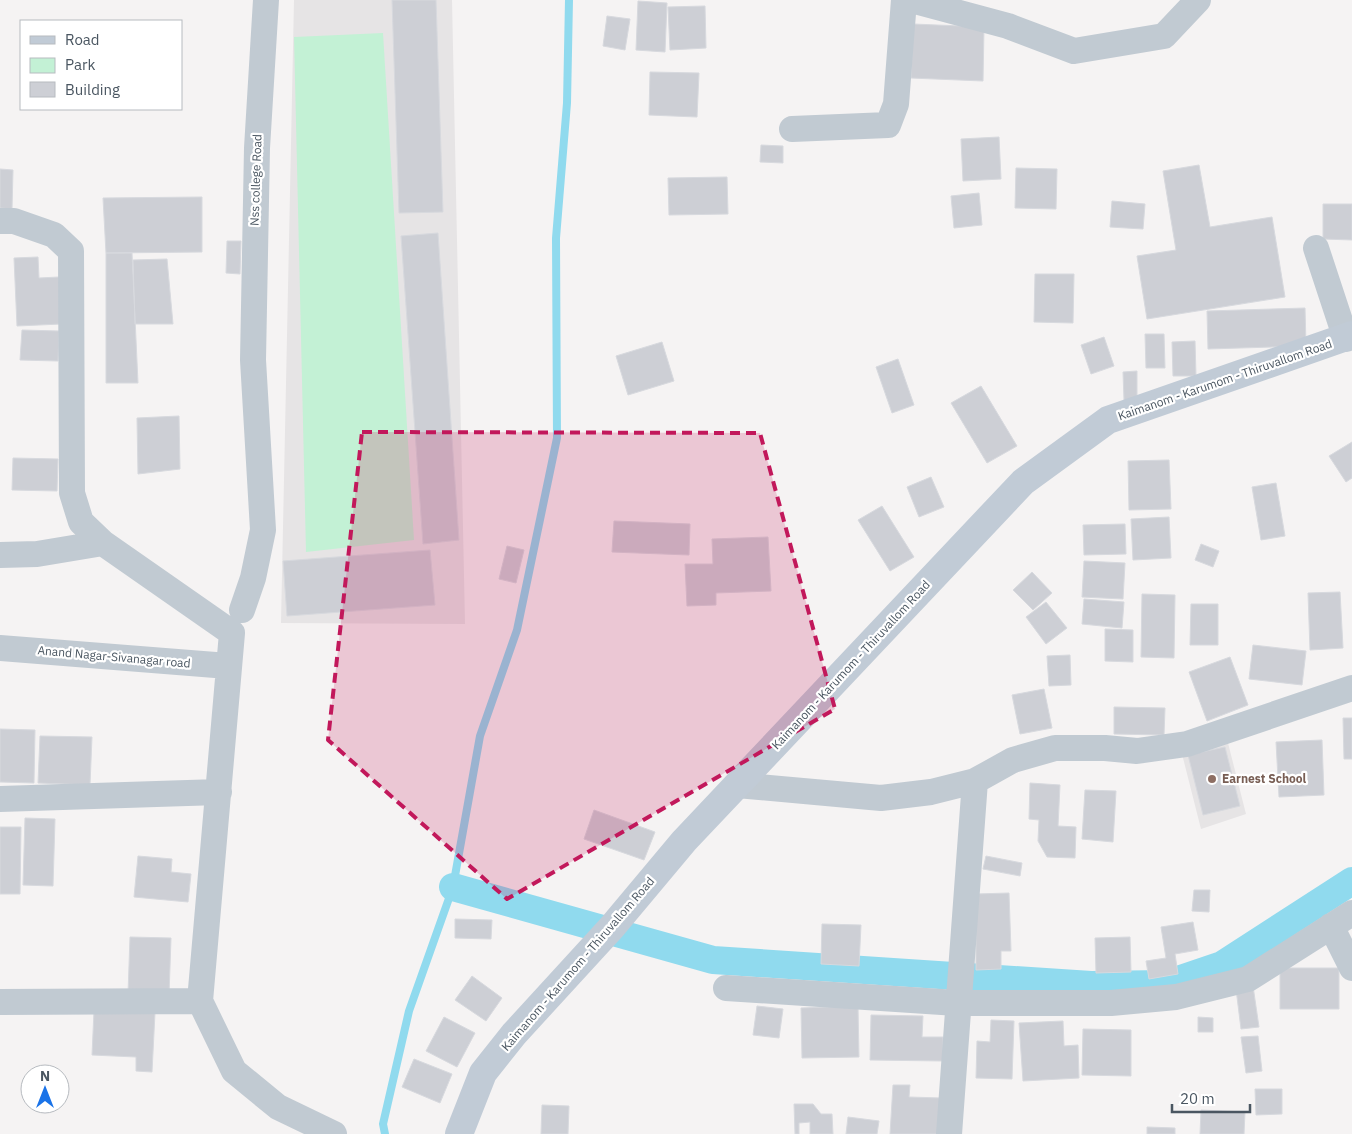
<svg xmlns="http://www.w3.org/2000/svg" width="1352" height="1134" font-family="'IBM Plex Sans',sans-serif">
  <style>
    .education { fill: #e6e4e5 }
    .green { fill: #c3f1d5 }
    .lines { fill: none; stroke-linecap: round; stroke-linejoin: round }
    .stream { stroke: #90daee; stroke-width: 8 }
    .canal { stroke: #90daee; stroke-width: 28 }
    .building { fill: #cdcfd5; stroke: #d7d9de }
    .street { stroke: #c1cad2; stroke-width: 26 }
    .secondary { stroke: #c1cbd6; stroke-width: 28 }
    .marked { fill: #c2185b; fill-opacity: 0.2; stroke: #c2185b; stroke-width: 4; stroke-dasharray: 10 6; stroke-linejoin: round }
    .education-dot { fill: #8d6e63; stroke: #fff; stroke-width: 2 }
    .labels { text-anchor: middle; stroke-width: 4.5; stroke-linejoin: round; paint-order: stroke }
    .street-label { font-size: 12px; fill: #4a5661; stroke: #fff }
    .education-label { font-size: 12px; font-weight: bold; fill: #785e54; stroke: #fff; text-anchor: start }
  </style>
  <rect width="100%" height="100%" fill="#f5f3f3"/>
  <path class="education" d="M294 0H452L465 624 281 623Z
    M1228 743 1246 814 1201 829 1182 754Z"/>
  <path class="green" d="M383 33 414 540 306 552 294 37Z"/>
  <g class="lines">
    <path class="stream" d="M385 1134 383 1124 409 1011 453 887 480 736 517 630 557 438 556 238 567 103 569 0"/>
    <path class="canal" d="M453 887 713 960 1091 985 1166 984 1222 965 1352 881"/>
  </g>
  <path class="building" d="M392 0H436L443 212 399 213Z
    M638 1 667 3 665 52 636 50Z
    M705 6 706 48 670 50 668 7Z
    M607 16 630 19 625 50 603 46Z
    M913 24 984 27 983 81 911 78Z
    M650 72 699 73 697 117 649 115Z
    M999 137 1001 179 963 181 961 139Z
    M761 145 783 146V163L760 162Z
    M1199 165 1210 227 1272 217 1285 297 1147 319 1137 256 1176 250 1163 171Z
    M1016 168 1057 169 1056 209 1015 208Z
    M0 169 13 170 12 209 0 208Z
    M727 177 728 214 669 215 668 178Z
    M979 193 982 225 954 228 951 196Z
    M202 197V252L106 253 103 198Z
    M1112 201 1145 204 1143 229 1110 227Z
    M1323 204H1352V240L1323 239Z
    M438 233 459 540 423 544 401 236Z
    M227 241H241L240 274 226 273Z
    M106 253H132L138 383H106Z
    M38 257 39 278 59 277 61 324 17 326 14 258Z
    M167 259 173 324H135L133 260Z
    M1035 274H1074L1073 323 1034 322Z
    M1305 308 1306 346 1208 349 1207 311Z
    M22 330 59 331 58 361 20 360Z
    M1145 334H1164L1165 368H1146Z
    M1104 337 1114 366 1091 374 1081 345Z
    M1195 341 1196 376H1173L1172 342Z
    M662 342 674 381 628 395 616 356Z
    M898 359 914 405 892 413 876 367Z
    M1137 371V400H1124L1123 372Z
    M981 386 1017 446 987 463 951 403Z
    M179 416 180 469 138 474 137 418Z
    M1352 442V478L1346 482 1329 456Z
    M13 458 58 459 57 491 12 490Z
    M1169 460 1171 509 1129 510 1128 461Z
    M931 477 944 507 919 517 907 487Z
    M1276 483 1285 536 1261 540 1252 487Z
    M882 506 914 557 890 571 858 520Z
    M1169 517 1171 558 1133 560 1131 519Z
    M614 521 690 524 689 555 612 552Z
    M1125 524 1126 554 1084 555 1083 525Z
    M768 537 771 591 716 593V605L687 606 685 564H713L712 539Z
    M1201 544 1219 551 1213 567 1195 560Z
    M507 546 524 550 516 583 499 579Z
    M430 550 435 605 287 616 283 561Z
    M1084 561 1125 563 1123 599 1082 597Z
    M1032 572 1052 593 1033 610 1013 590Z
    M1340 592 1343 648 1310 650 1308 593Z
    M1142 594 1175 595 1174 658 1141 657Z
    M1084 599 1124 602 1122 628 1082 624Z
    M1046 602 1067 628 1046 644 1026 617Z
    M1191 604H1218V645H1190Z
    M1105 629 1133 630V662L1105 661Z
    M1253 645 1306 651 1302 685 1249 679Z
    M1070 655 1071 685 1049 686 1047 656Z
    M1230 657 1248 705 1207 721 1189 672Z
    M1044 689 1052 728 1020 734 1012 695Z
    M1114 707 1165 708 1164 735 1114 734Z
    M1343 718H1352V759H1344Z
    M0 729 35 730 34 783 0 782Z
    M40 736 92 737 90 785 38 783Z
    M1322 740 1324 795 1279 797 1276 742Z
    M1225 747 1240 806 1203 815 1188 755Z
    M1030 783 1060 785 1058 826 1076 827 1075 858 1047 857 1038 841 1039 820 1029 819Z
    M1085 790 1116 791 1113 842 1082 839Z
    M594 810 655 832 644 860 584 839Z
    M25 818 55 819 53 886 23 885Z
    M0 827H21L20 894H0Z
    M138 856 172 859 171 872 191 874 188 902 134 897Z
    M986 856 1022 863 1020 876 983 869Z
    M1194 890H1210L1209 912 1192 911Z
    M1009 893 1011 951H1001V969L976 970V894Z
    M455 919 492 920 491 939 455 938Z
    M1193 922 1198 950 1175 954 1178 974 1149 979 1146 961 1166 958 1161 927Z
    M822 924 861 925 859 966 821 964Z
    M130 937 171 938 169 995 128 994Z
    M1130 937 1131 972 1096 973 1095 938Z
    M1280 968H1339V1009H1280Z
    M472 976 502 998 486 1021 455 1000Z
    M1253 986 1259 1027 1241 1029 1236 989Z
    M757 1006 783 1009 779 1038 753 1035Z
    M858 1006 859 1057 802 1058 801 1008Z
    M94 1011 155 1013 152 1072 136 1071V1057L92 1055Z
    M871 1015 923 1016 922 1037H943V1061L870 1060Z
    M444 1017 475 1033 457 1067 426 1051Z
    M1198 1017 1213 1018V1032H1198Z
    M991 1020 1014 1021 1012 1079 976 1078 977 1041 990 1042Z
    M1063 1021 1064 1046 1078 1045 1079 1078 1023 1081 1019 1023Z
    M1083 1029 1131 1030V1076L1082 1075Z
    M1258 1036 1262 1071 1246 1073 1241 1037Z
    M414 1059 452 1074 440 1103 402 1087Z
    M893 1085H910L909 1097 941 1098 940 1134H890Z
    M1255 1089H1282V1114L1256 1115Z
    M794 1104H813L821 1114H832L833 1134H810V1122L799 1123V1134H795Z
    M542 1105 569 1106 568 1134H541Z
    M1201 1110 1245 1112 1244 1134H1200Z
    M848 1117 879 1121 877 1134H846Z
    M1147 1127 1175 1128V1134H1147Z"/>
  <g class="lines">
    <path class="street" d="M911 0 1008 26 1074 51 1164 36 1198 0
      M792 129 888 125 896 104 904 0
      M0 221H14L54 235 71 251 72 493 81 522 103 543 232 633 200 1001 234 1071 278 1107 334 1134
      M1316 248 1346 339
      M0 555 37 554 103 543
      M242 610 253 578 263 530 253 360 257 148 266 0
      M0 648 228 666
      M737 785 881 798 931 792 975 781 1013 760 1055 748H1105L1137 751 1187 744 1352 688
      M0 799 219 792
      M1331 926 1352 968
      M726 988 957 1003H1111L1176 997 1248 979 1352 913
      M0 1002 200 1001
      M949 1134 975 781"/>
    <path class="secondary" d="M459 1134 483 1073 514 1034 612 927 684 841 1023 482 1108 420 1352 335"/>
  </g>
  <path class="marked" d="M362 432 760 433 835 709 507 899 328 740Z"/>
  <circle class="education-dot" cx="1212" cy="779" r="5"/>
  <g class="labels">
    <g class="street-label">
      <text transform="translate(256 180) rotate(-88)" y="4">Nss college Road</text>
      <text transform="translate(1225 380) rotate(-19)" y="4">Kaimanom - Karumom - Thiruvallom Road</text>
      <text transform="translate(114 657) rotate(5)" y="4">Anand Nagar-Sivanagar road</text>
      <text transform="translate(851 665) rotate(-47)" y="4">Kaimanom - Karumom - Thiruvallom Road</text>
      <text transform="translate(578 964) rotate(-49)" y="4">Kaimanom - Karumom - Thiruvallom Road</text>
    </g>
    <g class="education-label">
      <text x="1222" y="783">Earnest School</text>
    </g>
  </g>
  <rect x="20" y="20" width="162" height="90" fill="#ffffff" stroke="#b7bbc0"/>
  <rect x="30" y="36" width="25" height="8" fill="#c1cbd6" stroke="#b7bbc0"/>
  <text x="65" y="45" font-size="15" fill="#4a5661">Road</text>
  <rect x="30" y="58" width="25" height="15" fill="#c3f1d5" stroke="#b7bbc0"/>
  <text x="65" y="70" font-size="15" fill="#4a5661">Park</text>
  <rect x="30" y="82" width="25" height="15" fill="#cdcfd5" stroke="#b7bbc0"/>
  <text x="65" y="95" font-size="15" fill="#4a5661">Building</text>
  <g transform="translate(45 1089)"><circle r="24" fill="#ffffff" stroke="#b7bbc0"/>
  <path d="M0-4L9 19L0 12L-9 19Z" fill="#1a73e8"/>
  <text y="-8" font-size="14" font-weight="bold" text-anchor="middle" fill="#4a5661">N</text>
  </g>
  <path d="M1172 1104v8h78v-8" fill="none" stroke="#4a5661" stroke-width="2.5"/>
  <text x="1180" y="1104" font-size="15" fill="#4a5661" stroke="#ffffff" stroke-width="4" paint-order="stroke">20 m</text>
</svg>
